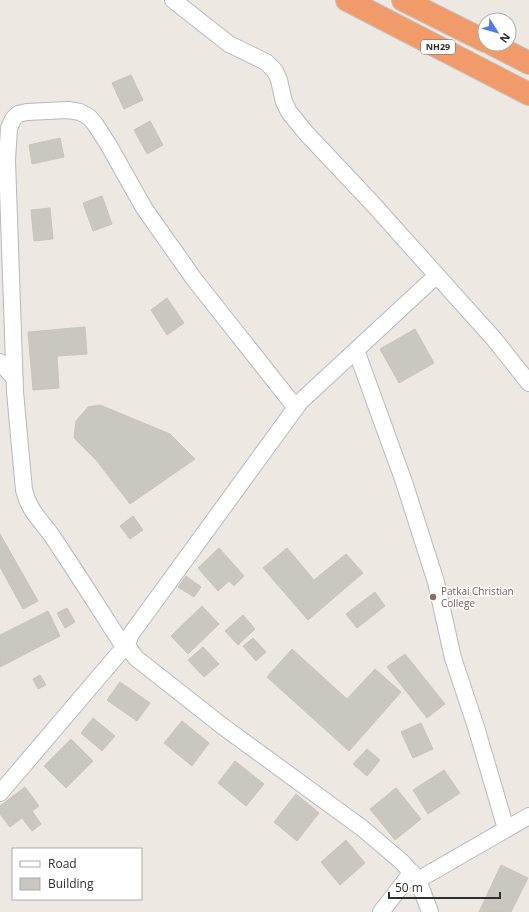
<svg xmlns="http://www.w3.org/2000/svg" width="529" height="912" font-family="'Open Sans',sans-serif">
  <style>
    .building { fill: #cac6c0; stroke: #cac3bb }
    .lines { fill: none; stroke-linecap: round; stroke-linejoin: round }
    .minor-casing { stroke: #b5b8c0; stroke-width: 18 }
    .highway-casing { stroke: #c4c4c4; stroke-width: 24 }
    .minor { stroke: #fff; stroke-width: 16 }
    .highway { stroke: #f19a6a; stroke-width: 22 }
    .education-dot { fill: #8d6e63; stroke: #fff; stroke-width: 1.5 }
    .labels { text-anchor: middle; stroke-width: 3; stroke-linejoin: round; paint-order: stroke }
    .shield { fill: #fff; stroke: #6d6d6d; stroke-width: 1 }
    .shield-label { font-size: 9px; font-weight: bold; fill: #2e2e2e }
    .education-label { font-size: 10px; fill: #785e54; stroke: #fff; text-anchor: start }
  </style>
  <rect width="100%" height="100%" fill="#eee8e2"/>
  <path class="building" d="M131 75 143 100 124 109 112 83Z
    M150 121 163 145 147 154 134 130Z
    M60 138 64 157 32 164 29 145Z
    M102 196 112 224 93 231 83 203Z
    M50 208 53 239 34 241 31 210Z
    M167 298 184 323 167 335 151 310Z
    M85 327 87 354 57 356 59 388 33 390 28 332Z
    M415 329 434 363 399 383 380 349Z
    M100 405 170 434 195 459 130 504 97 461 74 438 76 421 88 407Z
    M133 516 143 530 130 539 120 526Z
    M0 534 38 601 23 609 0 567Z
    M219 548 244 576 234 586 229 581 218 591 198 568Z
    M287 548 314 580 346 554 363 573 308 620 263 568Z
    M186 576 201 587 194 597 178 587Z
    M375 592 385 606 357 628 346 614Z
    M202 606 219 624 188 654 171 636Z
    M67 608 75 622 65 628 57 613Z
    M48 611 60 636 0 667V635Z
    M243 615 255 629 238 645 225 631Z
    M253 638 266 652 256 661 243 646Z
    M203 647 219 664 204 677 188 660Z
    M292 649 347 699 375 669 401 692 349 751 267 677Z
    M405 654 445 704 427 718 387 667Z
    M40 675 46 685 38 689 33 679Z
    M120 682 150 703 137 721 107 700Z
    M93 718 115 736 102 751 81 733Z
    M182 721 209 743 192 766 164 743Z
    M421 723 433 749 413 758 401 732Z
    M71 739 93 761 66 788 44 766Z
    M367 749 380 760 367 776 353 764Z
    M235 761 264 784 246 806 218 783Z
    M444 770 460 793 428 814 413 790Z
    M25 787 39 806 32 811 41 824 32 831 22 818 10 827 0 814V806Z
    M396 788 421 819 395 840 370 809Z
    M296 794 319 813 297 841 274 822Z
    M346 840 365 863 340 885 321 862Z
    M501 865 528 878 511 912H479Z"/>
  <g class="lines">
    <g class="minor-casing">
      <path id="minor" d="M173 0 229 44 266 62 275 71 279 80 284 102 289 112 306 133 372 203 494 339 529 383
        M7 160 15 392 24 490C29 511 40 519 52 536 77 573 100 610 124 647
        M3 170 7 160 9 128 13 119 18 114 27 112 68 110 80 112 89 117 95 124 108 144 144 208 194 279 296 408
        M356 350 404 482 436 582 453 658 476 727 506 829
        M0 362 15 379
        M0 793 127 644
        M418 880 529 816
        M381 912 412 872
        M430 912 418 880 402 862 362 828 221 725 136 658 130 650 127 644 131 634 300 402 436 276"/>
    </g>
    <g class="highway-casing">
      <path id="highway" d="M347 0 529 94
        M403 0 485 41
        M492 44 529 63"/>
    </g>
    <use href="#minor" class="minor"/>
    <use href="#highway" class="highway"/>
  </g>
  <circle class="education-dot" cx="433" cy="597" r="4"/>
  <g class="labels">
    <rect class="shield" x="421" y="40" width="34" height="14" rx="3"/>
    <g class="shield-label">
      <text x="438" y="50">NH29</text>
    </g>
    <g class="education-label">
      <text x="441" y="595">Patkai Christian<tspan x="441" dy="12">College</tspan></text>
    </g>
  </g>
  <rect x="12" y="848" width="130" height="52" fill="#ffffff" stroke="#ababab"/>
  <rect x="20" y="861" width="20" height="6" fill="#ffffff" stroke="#ababab"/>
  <text x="48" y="868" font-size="12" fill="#2e2e2e">Road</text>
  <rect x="20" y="878" width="20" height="12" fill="#cac6c0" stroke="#ababab"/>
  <text x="48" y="888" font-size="12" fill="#2e2e2e">Building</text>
  <g transform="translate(497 32) rotate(127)"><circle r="19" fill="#ffffff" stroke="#ababab"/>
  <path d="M0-3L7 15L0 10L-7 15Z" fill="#527aeb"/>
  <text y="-6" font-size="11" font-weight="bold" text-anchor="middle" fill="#2e2e2e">N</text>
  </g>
  <path d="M389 892v6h111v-6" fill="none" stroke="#2e2e2e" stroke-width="2"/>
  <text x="395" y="892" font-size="12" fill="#2e2e2e" stroke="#ffffff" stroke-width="3" paint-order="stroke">50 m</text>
</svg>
